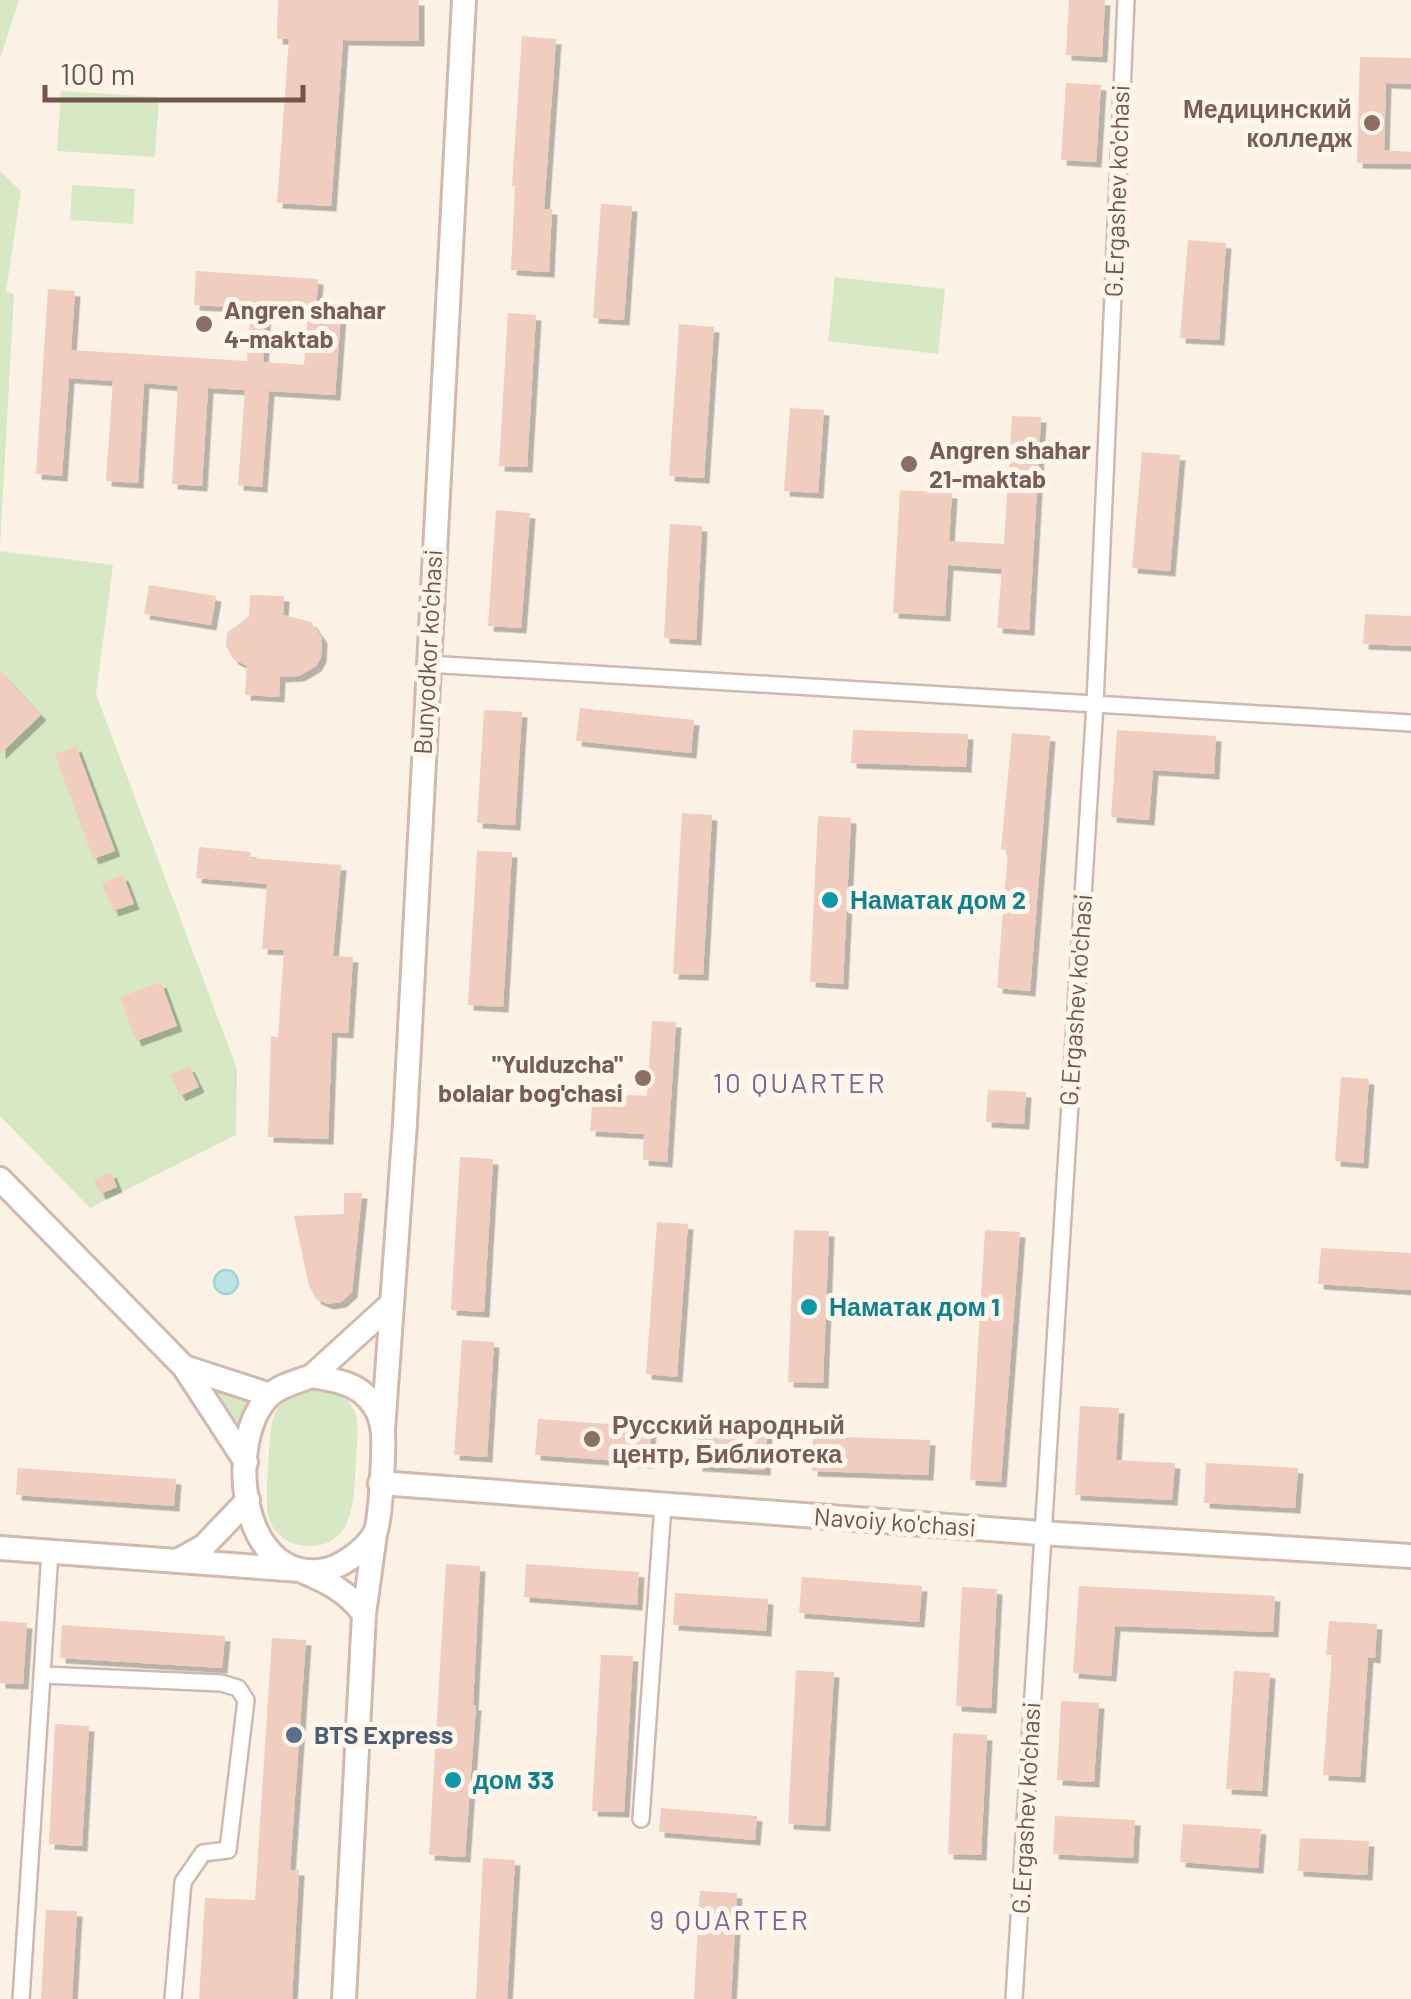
<svg xmlns="http://www.w3.org/2000/svg" width="1411" height="1999" font-family="Barlow,sans-serif">
  <style>
    .green { fill: #d7e9c4 }
    .water { fill: #bae3e4; stroke: #a1d3d6; stroke-width: 2.5 }
    .building { fill: #f0cdbe; fill-rule: evenodd; filter: url(#shadow) }
    .lines { fill: none; stroke-linecap: round; stroke-linejoin: round }
    .minor-casing { stroke: #cfb9af; stroke-width: 20 }
    .secondary-casing { stroke: #d1b9ac; stroke-width: 28 }
    .minor { stroke: #fff; stroke-width: 15 }
    .secondary { stroke: #fff; stroke-width: 22 }
    .education-dot { fill: #8d6e63; stroke: #fef5eb; stroke-width: 4 }
    .culture-dot { fill: #0f9aa8; stroke: #fef5eb; stroke-width: 4 }
    .service-dot { fill: #5c6f8a; stroke: #fef5eb; stroke-width: 4 }
    .labels { text-anchor: middle; stroke-width: 10; stroke-linejoin: round; paint-order: stroke }
    .education-label { font-size: 25px; font-weight: bold; fill: #785e54; stroke: #fef5eb; text-anchor: start }
    .street-label { font-size: 25px; fill: #74554b; stroke: #fef5eb }
    .culture-label { font-size: 25px; font-weight: bold; fill: #0d838f; stroke: #fef5eb; text-anchor: start }
    .service-label { font-size: 25px; font-weight: bold; fill: #4e5e75; stroke: #fef5eb; text-anchor: start }
    .neighbourhood-label { font-size: 28px; letter-spacing: 2.5px; fill: #7c6390; stroke: #fef5eb }
  </style>
  <defs>
    <filter id="shadow"><feDropShadow dx="5.5" dy="5.5" stdDeviation="0" flood-color="#0004"/></filter>
  </defs>
  <rect width="100%" height="100%" fill="#fbf1e5"/>
  <path class="green" d="M0 0H19L0 59Z
    M61 91 159 97 155 157 57 151Z
    M0 171 21 191 6 292 14 294 0 546Z
    M72 185 135 189 133 224 70 220Z
    M835 277 945 289 938 354 828 341Z
    M0 551 113 565 96 694 237 1069 236 1135 90 1208 0 1116Z
    M209 1385 252 1400 234 1428Z
    M308 1387C327 1388 345 1392 354 1410 360 1422 357 1443 356 1456 354 1491 358 1547 308 1546 295 1546 283 1540 275 1530 271 1525 267 1515 267 1508 266 1494 269 1427 274 1416 281 1399 293 1393 308 1387Z"/>
  <path class="water" d="M214 1282a12 12 0 1 1 24 0a12 12 0 1 1-24 0Z"/>
  <path class="building" d="M278 0H419V41L343 40 331 206 277 203 289 39H277Z
    M1069 0H1105L1102 57 1066 55Z
    M522 36 556 39 544 209H552L549 272 511 270 515 186H512Z
    M1360 57 1411 58V84L1386 83 1384 150 1411 152V164L1357 163Z
    M1066 83 1101 85 1096 162 1061 160Z
    M601 204 632 206 624 320 593 318Z
    M1188 240 1226 243 1219 340 1180 338Z
    M196 271 318 279 316 312 341 314 335 395 269 391 262 487 238 485 245 390 208 388 202 486 172 484 178 386 144 383 138 483 106 481 113 381 69 378 62 476 36 474 48 289 75 291 71 350 247 361 251 308 194 305ZM266 309 308 312 304 365 263 362Z
    M508 313 536 315 527 467 499 466Z
    M679 324 714 327 704 478 669 476Z
    M790 408 824 410 818 493 784 491Z
    M1012 416 1041 417 1029 630 997 628 1002 569 948 565 945 616 893 613 900 490 952 493 949 541 1004 544Z
    M1142 452 1180 455 1170 571 1132 568Z
    M496 510 530 513 521 628 488 626Z
    M670 524 702 526 696 640 664 638Z
    M149 585 216 596 211 625 144 614Z
    M250 595 284 596 283 615 311 622 322 638 321 657 316 666 299 676 280 677 279 697 245 695 247 666 233 659 226 645 227 633 249 616Z
    M1365 614 1411 616V646L1363 644Z
    M0 671 41 715 0 754Z
    M580 708 694 720 691 753 576 741Z
    M484 710 522 712 515 825 477 823Z
    M853 730 968 734 966 767 851 763Z
    M1117 730 1216 736 1214 774 1153 770 1149 820 1111 817Z
    M1012 733 1050 736 1030 991 997 988 1008 850 1001 849Z
    M76 746 115 851 93 859 55 754Z
    M682 813 712 815 703 975 673 974Z
    M818 816 851 818 843 984 810 982Z
    M199 847 251 852 250 858 341 865 333 956 353 957 348 1033 332 1032 328 1139 268 1137 271 1036 278 1037 284 950 262 949 267 884 196 878Z
    M477 851 512 852 503 1007 468 1005Z
    M123 875 134 904 113 911 102 883Z
    M161 982 177 1026 136 1041 120 997Z
    M652 1021 676 1022 667 1162 643 1160 644 1134 590 1131 593 1093 647 1096Z
    M189 1066 199 1087 180 1096 170 1075Z
    M1341 1077 1369 1079 1363 1163 1335 1161Z
    M988 1090 1026 1092 1024 1124 986 1122Z
    M460 1157 493 1159 484 1312 451 1310Z
    M111 1172 117 1187 100 1194 94 1179Z
    M344 1193H362L352 1292 341 1302 328 1304 316 1299 309 1286 294 1216 344 1214Z
    M657 1222 688 1224 677 1377 646 1374Z
    M794 1230 829 1231 823 1383 788 1382Z
    M985 1230 1020 1232 1001 1482 970 1480Z
    M1321 1248 1411 1253V1290L1318 1284Z
    M462 1340 494 1342 487 1457 454 1455Z
    M1080 1406 1119 1408 1116 1460 1175 1463 1172 1500 1075 1495Z
    M538 1419 651 1427 649 1463 535 1455Z
    M699 1429 767 1433 765 1470 697 1466Z
    M813 1436 930 1440 928 1475 812 1471Z
    M1206 1463 1298 1468 1295 1508 1204 1503Z
    M18 1468 176 1479 174 1506 16 1495Z
    M446 1564 480 1566 473 1705H476L465 1857 429 1855Z
    M526 1564 639 1572 637 1605 524 1597Z
    M802 1577 922 1586 919 1622 799 1613Z
    M1079 1586 1275 1596 1273 1632 1115 1626 1111 1676 1073 1673Z
    M962 1587 997 1589 991 1708 956 1706Z
    M675 1593 768 1599 766 1631 673 1625Z
    M0 1621 27 1623 23 1684 0 1683Z
    M1329 1621 1377 1624 1375 1658 1368 1657 1360 1777 1323 1775 1332 1655H1326Z
    M62 1625 225 1636 222 1668 60 1658Z
    M272 1638 306 1640 290 1870H299L292 1999H199L205 1898 255 1900Z
    M601 1655 633 1656 624 1812 592 1811Z
    M796 1670 834 1672 825 1826 788 1824Z
    M1234 1671 1270 1673 1262 1791 1226 1789Z
    M1061 1701 1099 1703 1094 1782 1057 1780Z
    M55 1724 89 1726 82 1846 49 1844Z
    M953 1733 987 1735 981 1855 948 1854Z
    M661 1808 757 1816 755 1840 659 1832Z
    M1055 1816 1135 1820 1133 1858 1053 1854Z
    M1183 1824 1261 1829 1258 1868 1180 1862Z
    M1300 1838 1369 1841 1367 1875 1298 1871Z
    M483 1858 515 1860 507 1999H476Z
    M700 1891 737 1893 731 1999H694Z
    M46 1910 77 1911 72 1999H41Z"/>
  <g class="lines">
    <g class="minor-casing">
      <path id="minor" d="M427 664 1411 723
        M43 1675 221 1683 238 1688 246 1700 228 1850 203 1853 183 1882 173 1999
        M641 1819 663 1505
        M21 1999 50 1552
        M1014 1999 1095 704 1126 0"/>
    </g>
    <g class="secondary-casing">
      <path id="secondary" d="M0 1179 184 1367 246 1462
        M184 1367 270 1395
        M312 1376C332 1380 354 1382 368 1398 377 1407 382 1421 383 1433 384 1449 381 1520 375 1533 366 1550 338 1570 319 1571 238 1579 225 1437 270 1395 281 1385 299 1381 312 1376Z
        M312 1376 390 1305
        M383 1430 405 1123 464 0
        M380 1483 1041 1533 1411 1556
        M0 1548 300 1570C326 1581 346 1590 364 1614
        M177 1561 204 1546 248 1500
        M344 1999 364 1614 375 1534"/>
    </g>
    <use href="#minor" class="minor"/>
    <use href="#secondary" class="secondary"/>
  </g>
  <g class="education-dot">
    <circle cx="1372" cy="123" r="10"/>
    <circle cx="204" cy="324" r="10"/>
    <circle cx="909" cy="464" r="10"/>
    <circle cx="643" cy="1078" r="10"/>
    <circle cx="592" cy="1439" r="10"/>
  </g>
  <g class="culture-dot">
    <circle cx="830" cy="900" r="10"/>
    <circle cx="809" cy="1307" r="10"/>
    <circle cx="453" cy="1780" r="10"/>
  </g>
  <circle class="service-dot" cx="294" cy="1735" r="10"/>
  <g class="labels">
    <g class="education-label">
      <text x="1352" y="118" text-anchor="end">Медицинский<tspan x="1352" dy="29">колледж</tspan></text>
      <text x="224" y="319">Angren shahar<tspan x="224" dy="29">4-maktab</tspan></text>
      <text x="929" y="459">Angren shahar<tspan x="929" dy="29">21-maktab</tspan></text>
      <text x="623" y="1073" text-anchor="end">"Yulduzcha"<tspan x="623" dy="29">bolalar bog'chasi</tspan></text>
      <text x="612" y="1434">Русский народный<tspan x="612" dy="29">центр, Библиотека</tspan></text>
    </g>
    <g class="street-label">
      <text transform="translate(1117 191) rotate(-88)" y="9">G.Ergashev ko'chasi</text>
      <text transform="translate(428 652) rotate(-87)" y="9">Bunyodkor ko'chasi</text>
      <text transform="translate(1076 1000) rotate(-86)" y="9">G.Ergashev ko'chasi</text>
      <text transform="translate(895 1522) rotate(4)" y="9">Navoiy ko'chasi</text>
      <text transform="translate(1026 1808) rotate(-87)" y="9">G.Ergashev ko'chasi</text>
    </g>
    <g class="culture-label">
      <text x="850" y="909">Наматак дом 2</text>
      <text x="829" y="1316">Наматак дом 1</text>
      <text x="473" y="1789">дом 33</text>
    </g>
    <g class="service-label">
      <text x="314" y="1744">BTS Express</text>
    </g>
    <g class="neighbourhood-label">
      <text x="800" y="1093">10 QUARTER</text>
      <text x="730" y="1930">9 QUARTER</text>
    </g>
  </g>
  <path d="M45 85v15h258v-15" fill="none" stroke="#74554b" stroke-width="5"/>
  <text x="60" y="85" font-size="30" fill="#74554b" stroke="#fef5eb" stroke-width="8" paint-order="stroke">100 m</text>
</svg>
